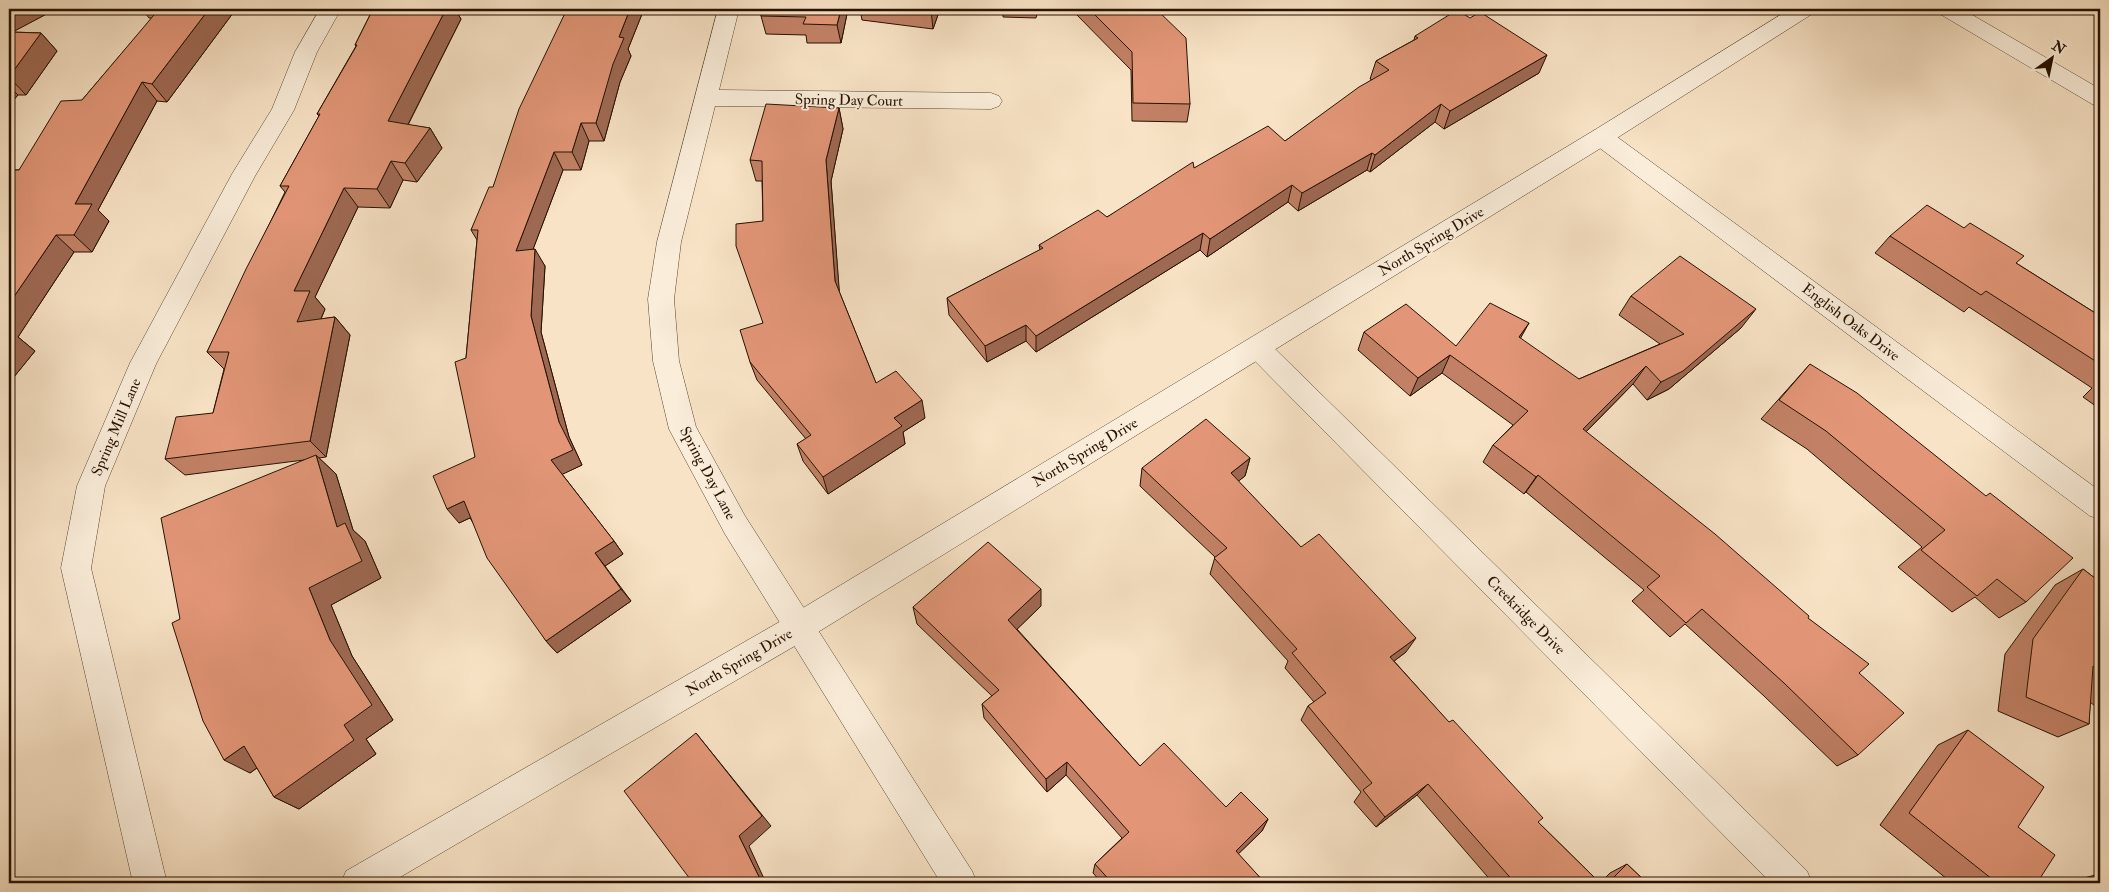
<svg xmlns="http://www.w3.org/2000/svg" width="2109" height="892" font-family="'IM FELL Double Pica',serif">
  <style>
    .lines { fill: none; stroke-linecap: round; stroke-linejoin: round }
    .minor-casing { stroke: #5a4632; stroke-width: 1 }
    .tertiary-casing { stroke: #5a4632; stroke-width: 1 }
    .minor { fill: #faedda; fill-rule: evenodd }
    .tertiary { fill: #faedda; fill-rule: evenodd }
    .wall { fill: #c28166; stroke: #261100 }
    .shaded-wall { fill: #9e6953; stroke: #261100 }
    .building { fill: #e29677; stroke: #261100 }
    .labels { text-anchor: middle; stroke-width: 4; stroke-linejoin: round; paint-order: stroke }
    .street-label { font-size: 15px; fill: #261100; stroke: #faedda }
  </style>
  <rect width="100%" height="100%" fill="#f8e3c6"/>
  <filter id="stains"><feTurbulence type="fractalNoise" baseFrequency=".004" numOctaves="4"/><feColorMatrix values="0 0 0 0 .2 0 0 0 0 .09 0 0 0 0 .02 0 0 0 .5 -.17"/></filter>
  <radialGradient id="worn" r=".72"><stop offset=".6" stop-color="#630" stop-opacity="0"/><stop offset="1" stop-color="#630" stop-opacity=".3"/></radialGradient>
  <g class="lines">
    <g class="minor-casing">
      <path id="minor" d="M320 9H341L317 52 294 110 255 176 156 364 105 486 91 568 167 883H133L61 568 77 486 130 363 232 174 272 109 295 52Z
        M718 9H739L719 90 991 93 999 96 1002 101 999 106 991 109 715 106 681 242 674 299 679 361 696 427 745 516 972 871 977 883H941L725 534 669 429 653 361 648 299 657 242Z
        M1937 9H1962L2100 89V107L2092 104 1940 14Z
        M1601 129 1609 131 2100 491V519L2090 516 1593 143 1590 137 1593 131Z
        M1257 337 1266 340 1807 871 1812 883H1771L1248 354 1244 347 1248 340Z"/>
    </g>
    <g class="tertiary-casing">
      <path id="tertiary" d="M1790 9H1816L1812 14 1609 143 810 637 390 883H341L346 871 788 617 1593 131Z"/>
    </g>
    <use href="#minor" class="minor"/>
    <use href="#tertiary" class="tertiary"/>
  </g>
  <path class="wall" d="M9 9H56L12 32 41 33 57 51 26 95H18L9 105Z
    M142 9H236L167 102 157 101 98 210 109 221 92 252H74L18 337 35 351 9 383V170H19L82 100 152 18H149Z
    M373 9H455L461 19 408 125 430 128 442 148 417 182 403 180 390 208 358 207 315 297 325 309 321 319 335 317 350 335 326 457 319 458 336 474 353 530 365 541 381 578 331 605 352 656 393 720 366 739 376 754 299 809 274 797 257 768 250 773 180 619 304 460 185 475 165 459 213 413 224 369 207 352 285 192 280 186 319 116 317 114 356 46 355 45Z
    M567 9H644L628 49 631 56 620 82 604 141H589L581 170H563L533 249 545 266 541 332 569 437 582 465 562 474 614 541 623 554 605 566 631 601 557 653 546 641 470 518 459 523 475 457 466 358 477 240 471 230 493 187Z
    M763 9H848L841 43H807L806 35 766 34 761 16Z
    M860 9H940L933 29 862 20Z
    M1003 9H1038L1036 18 1003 17Z
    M1075 9H1156L1190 104 1187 122 1132 121 1131 70 1075 13Z
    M1415 36 1539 73 1444 129 1435 122 1370 172 1367 170 1298 211 1288 202 1207 257 1200 250 1036 352 1026 341 987 362 949 315 947 298 1040 250 1039 245 1107 217 1194 168 1285 141 1372 80 1370 79 1376 61 1414 40Z
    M839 108 843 129 831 181 839 291 876 383 925 418 903 432 905 444 828 494 803 461 797 444 806 439 757 380 750 362 763 323V221L762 181H756L750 160Z
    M1890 236 2016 263 2100 316V409L2083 397 2092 388 1969 307 1964 312 1875 253Z
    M1631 296 1741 328 1669 389 1647 400 1633 384 1586 432 1808 618 1859 673 1858 755 1837 766 1764 696 1685 624 1670 637 1632 601 1644 590 1526 492 1524 494 1483 462 1493 445 1513 425 1442 373 1410 396 1358 350 1364 332 1456 346 1579 379 1660 344 1619 315Z
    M1810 364 2026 602 1999 618 1975 597 1952 612 1898 567 1922 547 1807 449 1761 419Z
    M1250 458 1245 476 1238 481 1301 547 1406 652 1394 661 1538 822 1600 883H1493L1417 795 1376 827 1354 802 1361 792 1301 720 1308 706 1314 702 1285 668 1288 661 1210 574 1215 557 1140 486 1142 468Z
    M2083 569 2100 582V710L2090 702 2089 724 2058 737 1998 711 2005 654 2055 585Z
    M1041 606 1017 629 1140 766 1226 807 1268 819 1262 831 1238 854 1265 883H1102L1093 873 1095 864 1122 838 1066 775 1047 792 984 718 982 704 992 696 917 624 913 607Z
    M1968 730 2037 883H1952L1880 825 1938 745Z
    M1627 864 1647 883H1600L1610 873Z
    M2099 874 2100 883H2072L2073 881Z"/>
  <path class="shaded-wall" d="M9 9H56L9 34Z
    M209 9H236L167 102 152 84Z
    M446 9H455L461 19 400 140 388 121Z
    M630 9H644L628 49 631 56 620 82 604 141 596 123 619 37Z
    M841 9H848L841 43 837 25Z
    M932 9H940L933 29 931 10Z
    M41 33 57 51 26 95 9 77Z
    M1547 55 1539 73 1444 129 1450 111Z
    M142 82 157 101 98 210 109 221 92 252 74 235 75 204Z
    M9 86 18 95 9 105Z
    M1441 104 1435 122 1370 172 1375 155Z
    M839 108 843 129 831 181 840 300 835 281 826 160Z
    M581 123 589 141 581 170 572 152Z
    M430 128 442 148 417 182 405 163Z
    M554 152 563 170 526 268 516 251Z
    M1372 153 1367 170 1298 211 1302 193Z
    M391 161 403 180 390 208 377 189Z
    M1292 185 1288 202 1207 257 1210 239Z
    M344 188 358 207 315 297 325 309 312 340 297 322 294 291Z
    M1203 233 1200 250 1036 352V336Z
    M56 235 74 252 18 337 35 351 9 383V304Z
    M535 249 545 266 541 332 569 437 582 465 561 475 551 460 559 422 531 316Z
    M1756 309 1741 328 1669 389 1647 400 1661 382Z
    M335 317 350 335 326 457 310 441Z
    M1529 323 1519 341V337Z
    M1026 325V341L987 362 985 346Z
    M1450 355 1442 373 1410 396 1418 378Z
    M1646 366 1633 384 1571 447 1583 429Z
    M922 400 925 418 903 432 905 444 828 494 823 477 894 418Z
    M316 455 336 474 353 530 365 541 381 578 331 605 352 656 393 720 366 739 376 754 299 809 274 797 344 725 330 640 309 588 337 527Z
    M1250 458 1245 476 1226 491 1231 473Z
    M1538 475 1526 492 1524 494 1536 477Z
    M464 501 476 515 459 523 447 509Z
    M614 541 623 554 605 566 595 553Z
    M621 589 631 601 557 653 546 641Z
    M1041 589V606L1010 636 1008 620Z
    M1416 638 1406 652 1381 671 1390 657Z
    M696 733 771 826 749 846 766 883H762L739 836Z
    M244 746 269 759 250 773 224 760Z
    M1067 762 1066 775 1047 792 1046 779Z
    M1428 784 1417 795 1376 827 1385 817Z
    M1268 819 1262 831 1230 862 1236 851Z"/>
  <path class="building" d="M159 9H209L152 84 142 82 75 204H92L74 235H56L9 304V238L11 235H9V170H19L61 101 82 100Z
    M373 9H446L388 121 430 128 405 163 391 161 377 189 344 188 294 291H310L297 322 335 317 310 441 165 459 176 417 213 413 229 352H207L246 269 289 186H280L320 114H317L357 45H355Z
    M567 9H630L619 37 624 38 613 64 596 123H581L572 152H554L516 251 535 249 531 316 559 422 573 450 551 460 614 541 595 553 621 589 546 641 487 558 464 501 447 509 433 476 475 457 455 362 466 358 478 230H471L489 187H493L519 109Z
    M763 9H841L837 25 803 24 806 17 761 16Z
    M918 9H932L931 10Z
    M1089 9H1156L1186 38 1190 104 1133 103 1132 52Z
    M1457 10 1470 18 1480 12 1547 55 1450 111 1441 104 1375 155 1372 153 1302 193 1292 185 1210 239 1203 233 1036 336 1026 325 985 346 947 298 1043 248 1039 245 1098 210 1107 217 1193 162 1194 168 1268 126 1285 141 1359 87 1389 70 1376 61 1418 38 1415 36Z
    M9 32 41 33 9 77Z
    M766 104 839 108 826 160 835 281 876 383 896 371 922 400 894 418 902 426 823 477 797 444 811 435 750 362 740 330 763 323 736 246V224L763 221 762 161 750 160Z
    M1927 205 1964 228 1970 223 2024 256 2016 263 2100 316V364L1986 291 1981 295 1890 236Z
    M1680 256 1756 309 1683 371 1661 382 1646 366 1583 429 1715 534 1809 616 1808 618 1869 664 1859 673 1904 713 1858 755 1784 683 1702 609 1686 623 1647 587 1660 576 1538 475 1536 477 1493 445 1528 411 1450 355 1418 378 1364 332 1406 304 1456 346 1490 303 1529 323 1519 337 1579 379 1684 334 1631 296Z
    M9 334 15 335 9 343Z
    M1810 364 1857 393 1986 496 1990 493 2073 558 2026 602 1997 579 1977 596 1921 550 1945 530 1826 431 1779 400Z
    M1206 419 1250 458 1231 473 1301 547 1319 534 1416 638 1390 657 1449 722 1453 720 1543 818 1538 822 1600 883H1515L1428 784 1385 817 1363 790 1372 783 1308 706 1326 693 1292 653 1297 649 1214 558 1227 548 1142 468Z
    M316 455 337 527 345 523 362 561 309 588 330 640 372 705 344 725 354 740 274 797 244 746 224 760 203 721 172 623 180 619 161 518Z
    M988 542 1041 589 1008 620 1140 766 1164 743 1226 807 1241 792 1268 819 1236 851 1265 883H1112L1095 864 1129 832 1067 762 1046 779 982 704 999 690 913 607Z
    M2083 569 2100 582V671L2093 666 2089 724 2026 697 2033 639Z
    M1968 730 2044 787 2018 827 2055 855 2037 883H1997L1909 813Z
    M696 733 762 816 739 836 762 883H693L624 791Z
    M1627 864 1647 883H1608Z
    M2099 874 2100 875V883H2094Z"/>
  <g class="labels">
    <g class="street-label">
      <text transform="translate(849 100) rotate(1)" y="5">Spring Day Court</text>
      <text transform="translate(1431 241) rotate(-31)" y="5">North Spring Drive</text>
      <text transform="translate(1851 322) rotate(37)" y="5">English Oaks Drive</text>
      <text transform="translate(116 427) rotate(-67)" y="5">Spring Mill Lane</text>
      <text transform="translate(1085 452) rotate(-31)" y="5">North Spring Drive</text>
      <text transform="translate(708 473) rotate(62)" y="5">Spring Day Lane</text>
      <text transform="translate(1526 615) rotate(45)" y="5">Creekridge Drive</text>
      <text transform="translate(739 662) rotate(-30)" y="5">North Spring Drive</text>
    </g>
  </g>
  <rect width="2109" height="892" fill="none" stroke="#f8e3c6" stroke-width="30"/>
  <rect x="10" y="10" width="2089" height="872" fill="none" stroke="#261100" stroke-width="2.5"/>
  <rect x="15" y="15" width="2079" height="862" fill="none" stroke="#261100"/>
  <g transform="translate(2052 58) rotate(33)" stroke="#faedda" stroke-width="4" paint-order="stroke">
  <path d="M0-4L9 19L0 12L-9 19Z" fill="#261100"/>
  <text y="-8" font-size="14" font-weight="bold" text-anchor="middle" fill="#261100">N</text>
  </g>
  <rect width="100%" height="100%" filter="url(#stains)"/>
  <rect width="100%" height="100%" fill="url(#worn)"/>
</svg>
